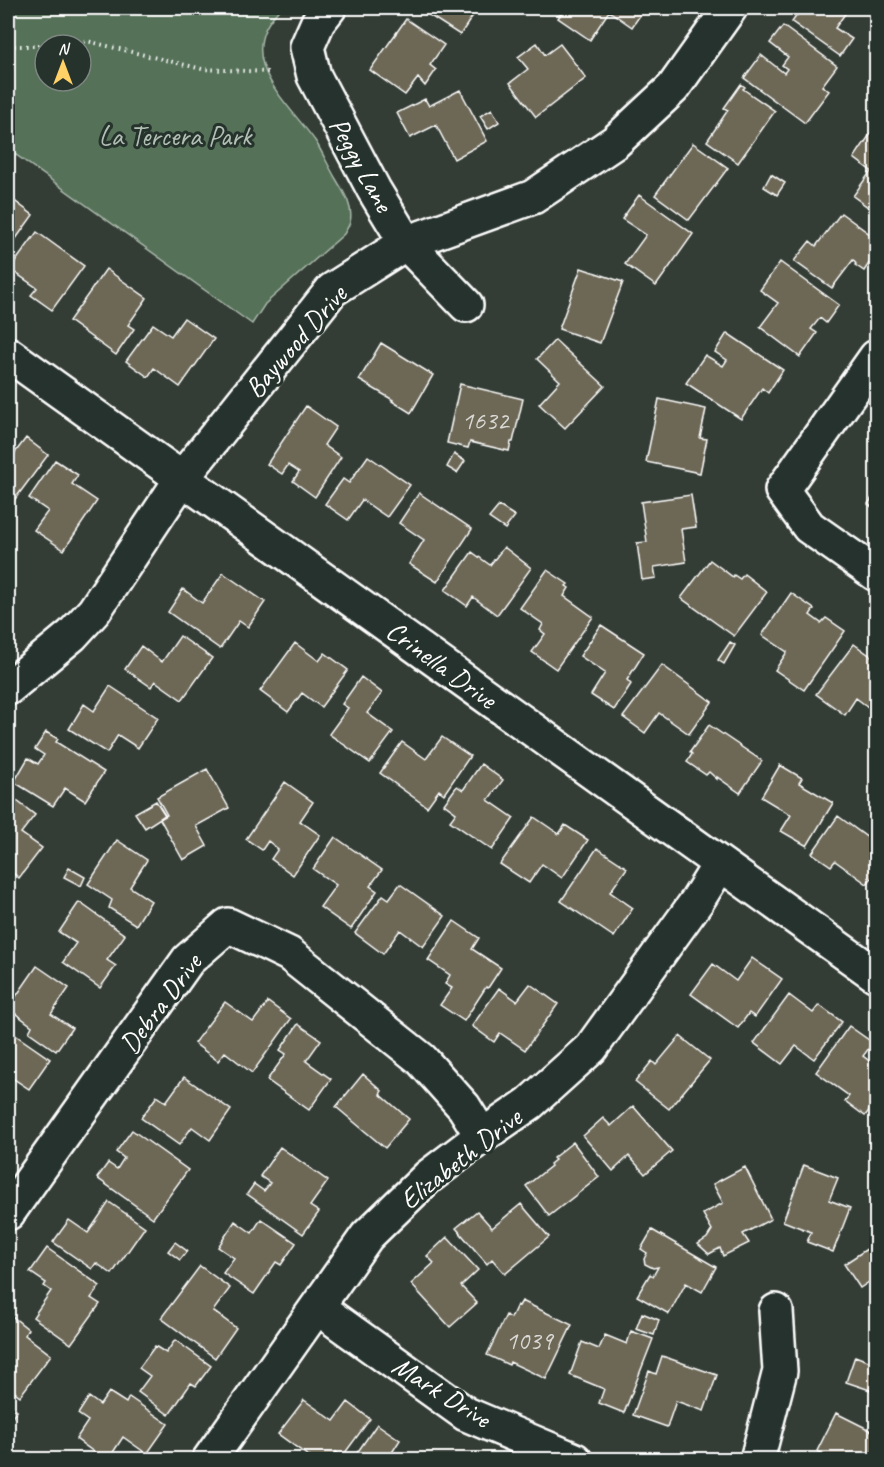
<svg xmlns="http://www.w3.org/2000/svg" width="884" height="1467" font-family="Caveat,sans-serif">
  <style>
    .green { fill: #557158; stroke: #aab8ac; stroke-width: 1.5; fill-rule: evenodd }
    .building { fill: #6d6756; stroke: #fff; stroke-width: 1.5 }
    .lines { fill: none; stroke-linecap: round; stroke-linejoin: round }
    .minor-casing { stroke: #fff; stroke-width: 38 }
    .path { stroke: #fff; stroke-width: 4; stroke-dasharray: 1.5 4.5; stroke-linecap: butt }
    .minor { stroke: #26332d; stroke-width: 33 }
    .labels { text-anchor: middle; stroke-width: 6; stroke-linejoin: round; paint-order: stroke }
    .number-label { font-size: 26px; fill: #dad9d5 }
    .park-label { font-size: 28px; fill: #b2bfb4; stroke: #26332d }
    .street-label { font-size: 28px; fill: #fff; stroke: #26332d }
  </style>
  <rect width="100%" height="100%" fill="#343d35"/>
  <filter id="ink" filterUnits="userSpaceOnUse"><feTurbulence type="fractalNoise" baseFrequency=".0167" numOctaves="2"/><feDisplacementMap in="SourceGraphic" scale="12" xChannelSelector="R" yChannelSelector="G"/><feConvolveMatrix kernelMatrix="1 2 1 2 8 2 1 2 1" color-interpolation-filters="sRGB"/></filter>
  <g filter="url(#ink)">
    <path class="green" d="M8 8H281C230 57 287 101 316 142 323 154 329 167 336 179 343 191 354 207 350 222 349 226 346 230 344 234L265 304 252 324 8 149ZM45 45H81V81H45Z"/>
    <path class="building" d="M418 8H478L460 35Z
      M551 8H645L632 27 609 11 590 40 558 18 561 14Z
      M802 8H849L835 28 852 39 840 56 792 22Z
      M406 19 444 45 430 65 436 70 425 86 418 78 405 95 370 70Z
      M783 26 837 66 822 86 829 91 805 123 744 78 761 55 784 73 787 69 782 65 788 57 770 43Z
      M537 43 545 55 560 44 586 78 536 117 510 83 528 69 518 57Z
      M741 84 745 87 743 89 775 111 738 163 707 141 728 110 724 108Z
      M460 90 487 141 454 159 436 125 410 138 397 113 425 99 429 106Z
      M492 109 499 122 488 129 480 116Z
      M873 130 876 132V213L853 196 871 171 854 158Z
      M693 143 728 168 689 220 655 195Z
      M771 174 785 183 777 195 764 187Z
      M639 195 693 234 656 286 625 264 646 235 622 219Z
      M8 196 33 215 10 247 8 245Z
      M841 213 874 237 876 238V253L864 271 855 265 856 264 853 260 832 288 794 261 810 241 816 246Z
      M37 232 84 266 52 310 31 295 37 288 10 269Z
      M780 262 839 305 826 323 820 318 811 329 817 333 800 357 760 327 778 303 760 290Z
      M581 268 623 282 600 343 559 329Z
      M106 269 147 298 128 325 134 329 116 355 69 321Z
      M184 318 214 339 180 387 154 368 148 377 126 361 153 324 171 336Z
      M727 333 783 370 768 393 762 388 741 419 686 383 705 355 723 366 727 360 715 352Z
      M555 340 605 386 565 428 539 404 560 381 537 359Z
      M381 343 433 375 411 413 392 401 393 400 359 380Z
      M460 384 523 399 513 442H511L509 451 470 442 468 448 447 443Z
      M659 399 706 409 700 438 707 439 700 473 646 462Z
      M306 406 336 427 324 445 341 457 315 497 293 481 299 472 288 465 282 474 267 464Z
      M26 438 48 455 9 507 8 506V455L11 458Z
      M454 454 465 461 457 473 447 467Z
      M368 456 410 485 387 517 362 500 348 520 325 504 343 479 349 483Z
      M55 460 78 475 72 484 97 501 64 550 34 530 48 511 29 498Z
      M876 492V510L868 504Z
      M419 493 472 529 437 582 409 564 424 540 399 523Z
      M691 495 696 527 681 529 686 562 654 567 656 578 642 580 637 543 647 542 641 502Z
      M499 506 515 516 505 529 489 518Z
      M504 547 531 568 497 615 473 597 467 606 445 590 472 552 490 565Z
      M710 560 733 577 734 575 740 579 744 574 767 592 734 636 681 598Z
      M547 570 568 584 566 586 569 588 564 596 593 617 556 669 532 652 545 634 540 630 543 624 520 608Z
      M223 573 265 602 248 627 239 621 220 649 168 612 183 589 202 603Z
      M791 593 814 609 810 615 821 623 826 618 845 631 804 690 775 670 787 652 762 635Z
      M601 625 644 653 627 680 631 684 614 710 591 695 605 673 580 656Z
      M180 636 212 658 182 700 155 681 151 687 125 669 141 646 162 662Z
      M730 642 735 645 724 664 718 660Z
      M295 643 319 661 325 653 348 670 321 707 302 693 288 712 260 691Z
      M854 644 876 660V713L856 698 845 715 816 694Z
      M662 665 712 702 689 734 659 713 645 733 623 717Z
      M361 677 382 693 367 713 393 732 370 763 329 734 348 708 342 704Z
      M110 686 158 718 138 748 118 735 107 753 69 729 84 704 94 711Z
      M709 725 762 761 740 793 717 777V779L709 772 706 775 687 762 692 754 690 752Z
      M46 732 58 739 56 742 104 772 85 801 65 788 53 806 14 782 28 758 38 764 44 755 35 749Z
      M442 737 470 756 444 794 439 790 427 807 380 773 402 742 426 759Z
      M481 764 503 780 488 800 514 818 492 850 450 821 456 813 444 804 457 786 463 790Z
      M780 765 802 778 799 783 833 803 807 846 781 831 791 815 761 797Z
      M207 769 229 808 196 826 207 846 183 860 160 819 167 815 157 797Z
      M285 782 313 802 300 821 320 835 293 875 271 859 278 849 268 841 262 850 246 839Z
      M8 794 35 815 21 833 42 848 19 878 8 869Z
      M156 801 165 815 145 828 135 813Z
      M838 816 876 844V872L867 884 835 861 831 866 812 853Z
      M534 817 559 834 565 825 588 840 562 878 542 864 529 883 500 864Z
      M335 837 382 870 370 886 377 891 351 929 320 907 336 885 313 869Z
      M117 840 147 860 130 887 151 901 136 925 109 908 112 900 88 884Z
      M597 848 627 868 610 892 633 908 614 937 561 901Z
      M69 868 85 877 81 886 64 877Z
      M400 884 445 916 423 947 400 930 383 954 355 933 383 895 389 899Z
      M79 902 125 935 107 960 116 966 100 988 63 962 76 943 59 932Z
      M454 921 479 938 472 949 501 968 488 988 486 987 464 1021 440 1005 452 988 445 984 450 975 428 960Z
      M752 958 782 979 755 1017 749 1013 738 1028 691 994 713 964 736 981Z
      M37 966 69 988 51 1014 72 1028 56 1051 29 1032 32 1026 8 1008Z
      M530 984 558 1004 525 1050 500 1033 494 1042 472 1026 499 988 517 1001Z
      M789 995 813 1013 819 1005 842 1022 814 1059 796 1046 782 1064 754 1043Z
      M225 1002 253 1022 268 1002 291 1019 252 1073 225 1052 218 1061 194 1043Z
      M298 1024 321 1040 306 1061 331 1079 309 1110 267 1080 286 1054 280 1050Z
      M849 1026 873 1043 863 1056 876 1066V1101L865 1116 845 1101 849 1096 816 1072Z
      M11 1032 50 1059 29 1089 8 1075V1037Z
      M680 1036 710 1060 669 1109 635 1082 652 1061 656 1065Z
      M363 1074 382 1091 380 1094 409 1119 385 1148 336 1107Z
      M184 1077 231 1110 210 1140 192 1127 179 1145 141 1118 157 1096 166 1102Z
      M633 1106 672 1151 645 1174 629 1156 613 1171 583 1136 603 1118 611 1126Z
      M132 1130 188 1170 153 1218 97 1178 108 1163 117 1169 124 1158 116 1152Z
      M573 1142 599 1177 549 1216 526 1186 551 1166 550 1164 555 1160 553 1158Z
      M280 1147 328 1181 310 1206 319 1212 303 1234 247 1194 254 1184 264 1191 270 1183 260 1176Z
      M804 1165 838 1178 829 1200 850 1208 833 1252 807 1242 811 1232 783 1221Z
      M745 1167 771 1219 743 1234 749 1243 723 1256 720 1248 709 1254 698 1244 707 1238 712 1230 703 1214 723 1203 713 1184Z
      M109 1202 145 1227 112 1274 96 1263 92 1269 53 1242 69 1220 88 1233Z
      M521 1204 549 1237 505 1274 492 1259 487 1264 456 1228 477 1211 492 1228Z
      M261 1219 296 1243 281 1265 276 1262 254 1294 223 1273 234 1258 218 1247 235 1221 252 1233Z
      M652 1230 716 1267 702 1292 686 1283 669 1314 637 1296 650 1274 653 1276 658 1267 653 1268 645 1264 644 1259 647 1253 641 1249Z
      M447 1237 478 1270 461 1286 477 1303 450 1327 411 1284 434 1263 427 1256Z
      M175 1242 187 1251 180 1260 168 1251Z
      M876 1243V1285L872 1280 860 1288 844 1264Z
      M47 1248 100 1286 91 1298 100 1304 71 1344 33 1317 51 1291 44 1286 46 1283 30 1272Z
      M200 1266 230 1288 213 1311 236 1328 215 1358 161 1318Z
      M522 1301 572 1325 546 1379 510 1362 509 1365 487 1355 506 1315 511 1318 517 1305 519 1306Z
      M8 1313 28 1329 25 1335 51 1355 20 1396 8 1387Z
      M642 1313 659 1320 654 1335 636 1329Z
      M631 1331 653 1339 624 1413 599 1403 604 1389 570 1375 582 1342 599 1349 605 1335 627 1344Z
      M175 1340 211 1366 196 1386 191 1383 169 1415 138 1392 150 1376 139 1368 155 1346 166 1353Z
      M662 1356 717 1375 704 1411 676 1401 667 1427 633 1415 649 1371 656 1374Z
      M855 1356 876 1364V1398L874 1397 876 1392 846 1382Z
      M109 1392 126 1403 129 1397 168 1424 147 1454 123 1437 108 1460H105L76 1439 88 1421 78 1414 89 1397 100 1405Z
      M304 1400 334 1421 348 1402 370 1419 342 1457 336 1452 331 1460H310L311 1458 278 1434Z
      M8 1404 17 1410 8 1424Z
      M836 1413 876 1433V1460H833L817 1451Z
      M377 1424 400 1440 391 1454 400 1460H352Z"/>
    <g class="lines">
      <g class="minor-casing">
        <path id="minor" d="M329 8 318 22 307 47 314 76 374 190 406 243 466 305
          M8 354C299 559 586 769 876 975
          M876 357 782 490 809 527 876 574
          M8 688 72 635 94 611 183 477 332 290 406 243 533 197 615 142 673 88 730 8
          M8 1213 188 960 228 925 289 954 421 1059 464 1107 482 1136
          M317 1307 466 1414 575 1460
          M209 1460 367 1236 428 1177 482 1136 530 1103 591 1048 697 901 720 864
          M757 1460 780 1371 776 1311"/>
      </g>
      <path class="path" d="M54 45 87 41 202 69 269 72
        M8 46H45"/>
      <use href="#minor" class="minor"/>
    </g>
  </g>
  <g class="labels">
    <g class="number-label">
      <text x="485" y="429">1632</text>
      <text x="529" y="1349">1039</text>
    </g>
    <g class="park-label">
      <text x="175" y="145">La Tercera Park</text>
    </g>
    <g class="street-label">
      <text transform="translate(362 164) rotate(61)" y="10">Peggy Lane</text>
      <text transform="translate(295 341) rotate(-49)" y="10">Baywood Drive</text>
      <text transform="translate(442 664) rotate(36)" y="10">Crinella Drive</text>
      <text transform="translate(160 1003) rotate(-53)" y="10">Debra Drive</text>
      <text transform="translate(460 1158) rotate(-38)" y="10">Elizabeth Drive</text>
      <text transform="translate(442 1391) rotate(32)" y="10">Mark Drive</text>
    </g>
  </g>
  <rect width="884" height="1467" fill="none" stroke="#26332d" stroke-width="30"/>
  <rect x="15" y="15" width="854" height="1437" fill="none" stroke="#fff" stroke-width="2" filter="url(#ink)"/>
  <g transform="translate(63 63)"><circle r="28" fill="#26332d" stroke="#7d8581" stroke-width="1.5"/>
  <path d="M0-4.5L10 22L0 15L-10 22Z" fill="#ffd166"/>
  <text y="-9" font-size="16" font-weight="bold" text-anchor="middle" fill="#ffffff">N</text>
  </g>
</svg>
